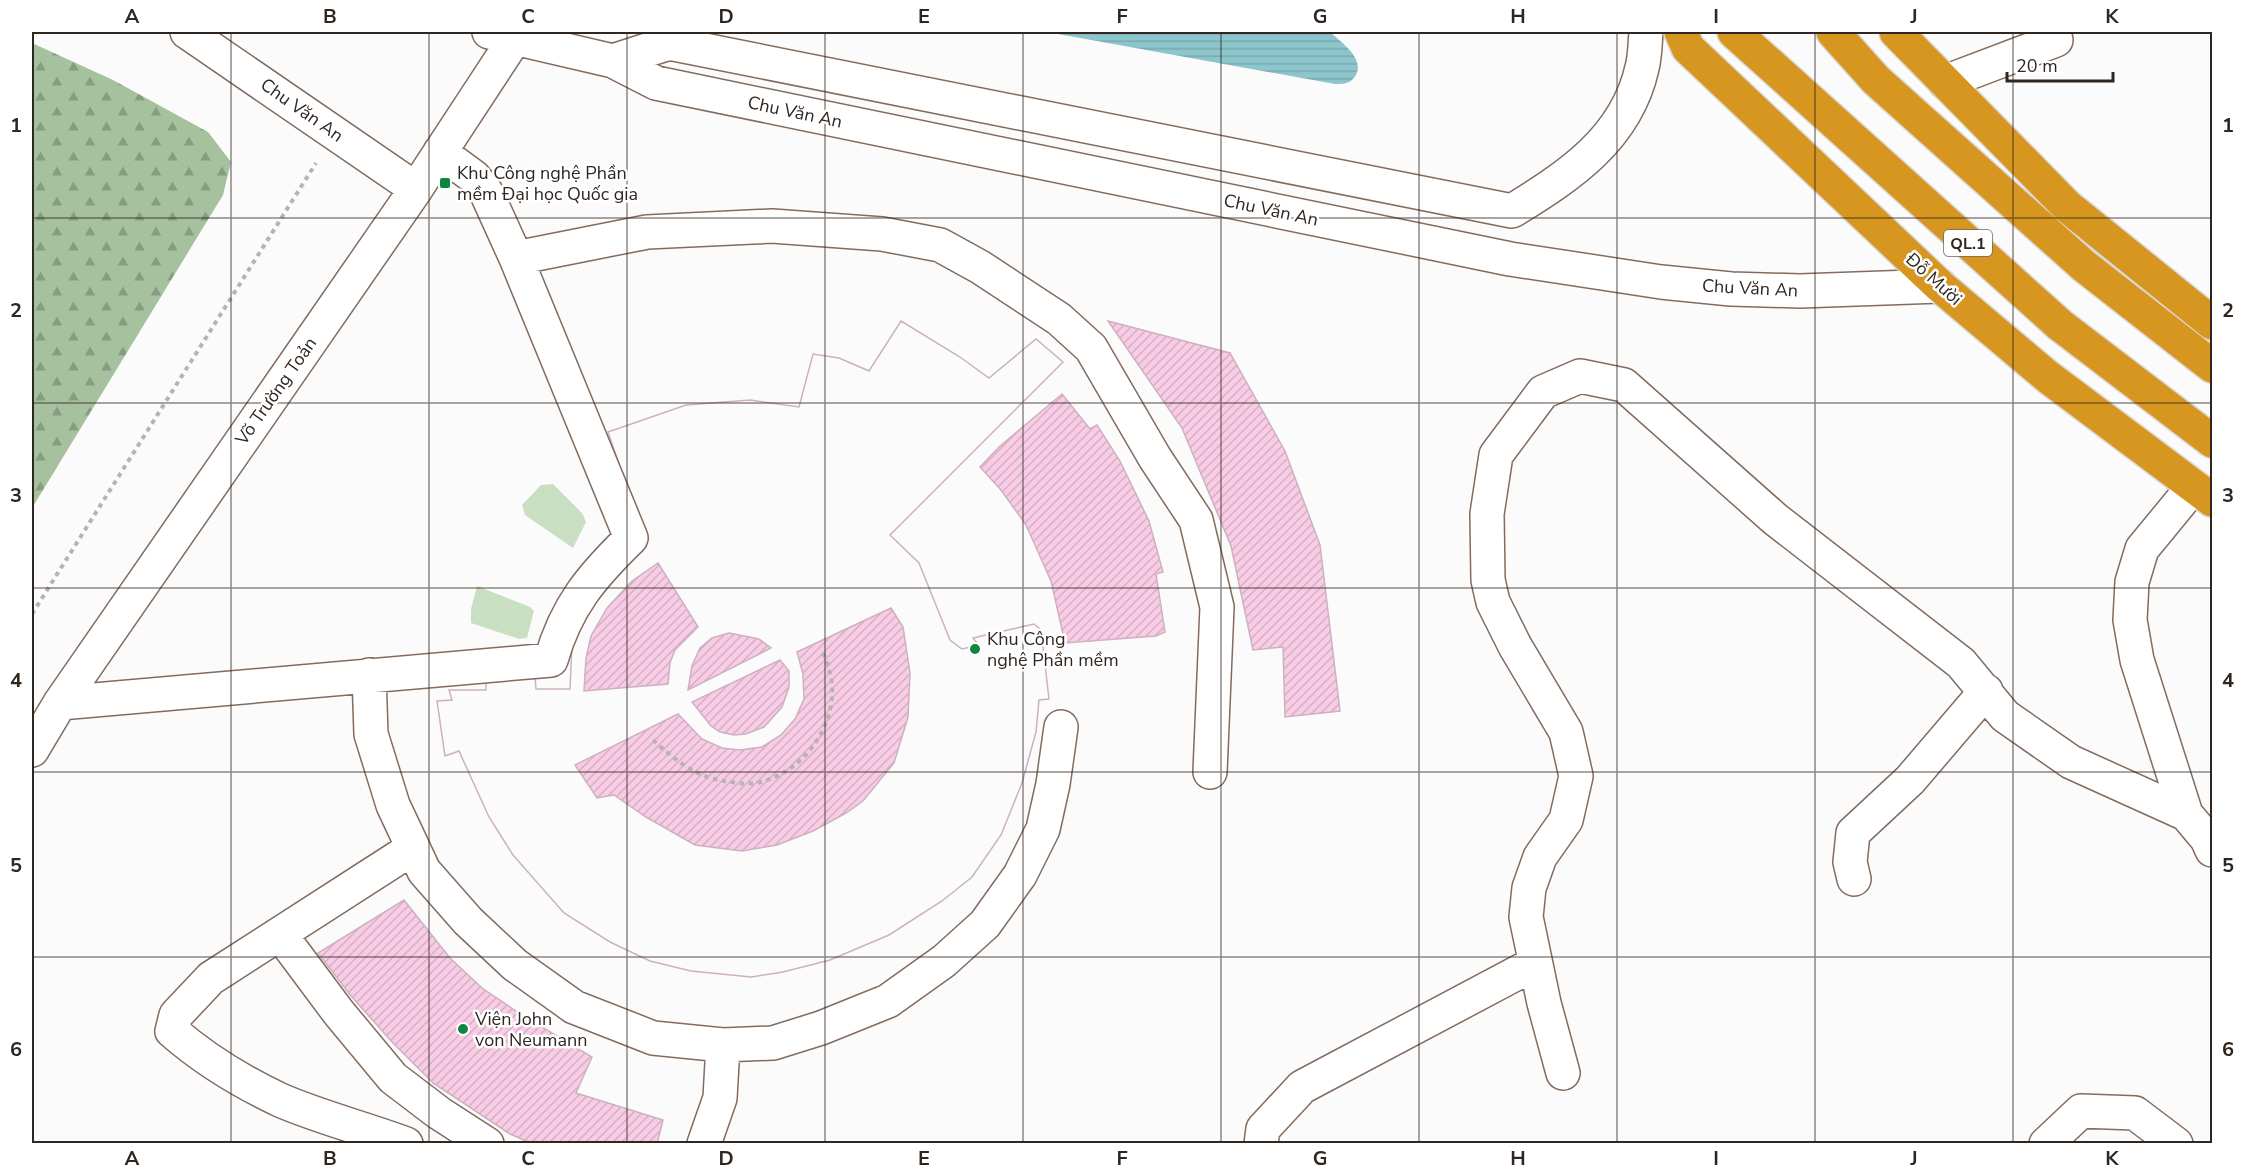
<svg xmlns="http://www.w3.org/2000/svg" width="2244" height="1175" font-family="'Nunito Sans',sans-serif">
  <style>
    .grass { fill: #c8e0c1 }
    .forest { fill: url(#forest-firs) }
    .water { fill: url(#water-rules) }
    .building { fill: url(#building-hatch); stroke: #cdb1c1; stroke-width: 1.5; fill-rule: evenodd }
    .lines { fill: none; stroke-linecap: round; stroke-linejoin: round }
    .minor-casing { stroke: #836b5d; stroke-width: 36 }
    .highway-casing { stroke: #dad8d7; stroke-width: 36 }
    .path { stroke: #b7b3b1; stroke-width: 4; stroke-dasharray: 4.5 4.5; stroke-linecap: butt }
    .minor { stroke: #fff; stroke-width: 33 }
    .highway { stroke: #d79620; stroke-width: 33 }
    .grid { fill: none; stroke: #302620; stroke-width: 1.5; stroke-opacity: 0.55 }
    .poi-dot { fill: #0e8640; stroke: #fff; stroke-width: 2 }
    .labels { text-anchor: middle; stroke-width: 5; stroke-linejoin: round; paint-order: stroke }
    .shield { fill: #fff; stroke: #6e6763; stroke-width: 1.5 }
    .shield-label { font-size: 16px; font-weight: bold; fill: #302620 }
    .street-label { font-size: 18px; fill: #302620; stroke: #fff }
    .poi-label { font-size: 18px; fill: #302620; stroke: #fff; text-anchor: start }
    .neatline { fill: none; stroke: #302620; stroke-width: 2 }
    .grid-label { font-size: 20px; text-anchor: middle; font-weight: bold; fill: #302620 }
  </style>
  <defs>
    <pattern id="forest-firs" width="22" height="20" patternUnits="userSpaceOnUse" patternTransform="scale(1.5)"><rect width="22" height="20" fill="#a5c19d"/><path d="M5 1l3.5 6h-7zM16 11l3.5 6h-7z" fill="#879d80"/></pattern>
    <pattern id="water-rules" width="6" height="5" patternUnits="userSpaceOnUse" patternTransform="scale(1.5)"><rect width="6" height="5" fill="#8cc5cb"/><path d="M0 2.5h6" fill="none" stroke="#79a9ae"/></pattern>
    <pattern id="building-hatch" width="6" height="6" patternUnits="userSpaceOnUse" patternTransform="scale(1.5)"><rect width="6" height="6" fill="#f8cce5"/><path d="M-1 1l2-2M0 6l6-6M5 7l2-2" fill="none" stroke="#d5afc4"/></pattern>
  </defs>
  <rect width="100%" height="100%" fill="#fbfbfb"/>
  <path class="grass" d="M553 484 582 513 586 522 573 548 525 515 522 505 541 485Z
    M477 586 530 607 534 611 527 638 519 639 471 623V609Z"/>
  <path class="forest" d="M32 43 113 80 208 132 231 162 223 195 32 508Z"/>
  <path class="water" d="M1047 32H1330C1342 43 1369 61 1353 79 1348 84 1342 84 1335 84Z"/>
  <path class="building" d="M901 321 960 357 989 378 1036 339 1063 362 890 535 919 563 950 640 962 649 979 645 973 638 1034 624 1041 630 1049 699 1039 700 1036 732 1022 783 1001 835 972 877 942 901 889 935 830 960 783 972 751 977 691 971 650 961 610 942 564 913 513 855 489 817 459 751 445 756 437 701 452 700 449 690H486V682L535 676 536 689H570L572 644 605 579 646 543 608 432 686 405 750 400 799 407 813 354 839 358 869 371ZM658 563 698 627 675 650 670 663 668 684 584 691 586 658 591 636 607 608 632 581ZM891 608 903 627 910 673 908 717 894 763 863 801 846 813 813 831 777 845 742 851 695 845 646 817 614 795 597 798 575 765 678 714 702 739 722 748 740 750 762 747 781 735 795 719 804 699 803 674 797 652ZM729 633 759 639 771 648 688 690 692 666 700 648 712 638ZM780 660 789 671V687L782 707 764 727 746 734 734 735 720 732 711 726 692 702Z
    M901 321 960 357 989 378 1036 339 1063 362 890 535 919 563 950 640 962 649 979 645 973 638 1034 624 1041 630 1049 699 1039 700 1036 732 1022 783 1001 835 972 877 942 901 889 935 830 960 783 972 751 977 691 971 650 961 610 942 564 913 513 855 489 817 459 751 445 756 437 701 452 700 449 690H486V682L535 676 536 689H570L572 644 605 579 646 543 608 432 686 405 750 400 799 407 813 354 839 358 869 371Z
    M1108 321 1230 353 1285 451 1320 545 1340 711 1285 717 1283 647 1253 650 1231 546 1182 428Z
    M1062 394 1090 429 1097 425 1120 461 1149 521 1163 572 1156 574 1165 632 1156 636 1065 643 1051 581 1026 525 1001 490 980 467 999 447Z
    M404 900 450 958 482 988 522 1015 592 1057 576 1093 663 1120 657 1144H533L510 1134 433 1083 393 1043 351 996 318 953Z"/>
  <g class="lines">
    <g class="minor-casing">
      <path id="minor" d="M187 32 416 189
        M489 32 613 61 656 83 1510 259 1661 282 1731 289 1800 291 1940 286
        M613 61 669 43 1512 211C1569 176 1626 139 1642 68 1645 57 1645 44 1646 32
        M1945 82 2056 40
        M516 258 647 232 772 226 882 234 940 245 980 267 1059 319 1091 348 1155 458 1196 520 1217 607 1210 772
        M369 675 371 734 393 805 424 871 468 921 515 965 574 1007 653 1038 723 1045 773 1043 821 1028 888 1001 944 961 985 924 1020 875 1043 829 1053 784 1061 727
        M60 703 551 660C566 606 592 576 631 538L516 258 486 192 474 177 440 152
        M32 750 60 703 416 189 519 32
        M2186 814 2137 660 2130 620 2132 582 2142 549 2193 487
        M1854 879 1850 862 1853 833 1910 780 1986 691
        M280 934 339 1013 393 1078 439 1113 487 1144
        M1563 1073 1544 1003 1526 917 1529 888 1540 857 1566 820 1576 776 1566 732 1515 646 1493 602 1488 580 1487 514 1496 455 1543 392 1580 376 1624 385 1775 519 1961 663 2005 716 2071 762 2186 814 2207 839 2212 850
        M406 1144C366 1129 319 1117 280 1100 242 1082 204 1059 172 1031L176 1015 211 978 413 848
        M704 1144 720 1098 723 1045
        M1261 1144 1263 1129 1302 1087 1534 964
        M2046 1144 2081 1111 2135 1113 2176 1144"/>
    </g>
    <g class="highway-casing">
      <path id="highway" d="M1681 32 1688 48 1940 286 2048 377 2212 500
        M1734 32 2060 325 2212 441
        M1833 32 1876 80 2084 266 2212 366
        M1896 32 2067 206 2212 323"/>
    </g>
    <path class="path" d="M32 614 316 163
      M653 740C673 758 695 777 724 781 735 783 750 785 761 782 803 771 835 728 832 685 831 672 826 661 822 649"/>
    <use href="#minor" class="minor"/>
    <use href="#highway" class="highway"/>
  </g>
  <path class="grid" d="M231 32V1144M429 32V1144M627 32V1144M825 32V1144M1023 32V1144M1221 32V1144M1419 32V1144M1617 32V1144M1815 32V1144M2013 32V1144M32 218H2212M32 403H2212M32 588H2212M32 772H2212M32 957H2212"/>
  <g class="poi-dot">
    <rect x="439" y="177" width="12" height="12" rx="3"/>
    <circle cx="975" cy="649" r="6"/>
    <circle cx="463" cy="1029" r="6"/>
  </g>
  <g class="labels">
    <rect class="shield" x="1944" y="230" width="48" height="26" rx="4.5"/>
    <g class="shield-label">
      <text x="1968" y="249">QL.1</text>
    </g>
    <g class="street-label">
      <text transform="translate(302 110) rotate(35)" y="6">Chu Văn An</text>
      <text transform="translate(795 112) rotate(12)" y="6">Chu Văn An</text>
      <text transform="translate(1271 210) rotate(12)" y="6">Chu Văn An</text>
      <text transform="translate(1934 279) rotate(42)" y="6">Đỗ Mười</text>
      <text transform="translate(1750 288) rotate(3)" y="6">Chu Văn An</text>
      <text transform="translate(276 391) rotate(-55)" y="6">Võ Trường Toản</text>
    </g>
    <g class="poi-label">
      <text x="457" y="179">Khu Công nghệ Phần<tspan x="457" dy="21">mềm Đại học Quốc gia</tspan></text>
      <text x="987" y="645">Khu Công<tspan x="987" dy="21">nghệ Phần mềm</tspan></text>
      <text x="475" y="1025">Viện John<tspan x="475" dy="21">von Neumann</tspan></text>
    </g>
  </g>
  <rect width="2244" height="1175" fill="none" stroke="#ffffff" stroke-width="66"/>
  <path d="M2007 72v9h106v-9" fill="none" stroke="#302620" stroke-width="3"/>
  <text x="2016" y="72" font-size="18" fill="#302620" stroke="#ffffff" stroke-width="4.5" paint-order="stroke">20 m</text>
  <rect x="33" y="33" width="2178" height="1109" class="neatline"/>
  <g class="grid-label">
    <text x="132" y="23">A</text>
    <text x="330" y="23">B</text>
    <text x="528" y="23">C</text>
    <text x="726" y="23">D</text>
    <text x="924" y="23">E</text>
    <text x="1122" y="23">F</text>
    <text x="1320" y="23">G</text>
    <text x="1518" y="23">H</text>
    <text x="1716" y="23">I</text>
    <text x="1914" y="23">J</text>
    <text x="2112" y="23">K</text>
    <text x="16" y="132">1</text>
    <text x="2228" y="132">1</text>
    <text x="16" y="317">2</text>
    <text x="2228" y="317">2</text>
    <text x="16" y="502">3</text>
    <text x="2228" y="502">3</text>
    <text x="16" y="687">4</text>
    <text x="2228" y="687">4</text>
    <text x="16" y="872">5</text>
    <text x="2228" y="872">5</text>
    <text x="16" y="1056">6</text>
    <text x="2228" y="1056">6</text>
    <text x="132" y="1165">A</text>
    <text x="330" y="1165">B</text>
    <text x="528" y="1165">C</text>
    <text x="726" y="1165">D</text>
    <text x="924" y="1165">E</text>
    <text x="1122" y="1165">F</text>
    <text x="1320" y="1165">G</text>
    <text x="1518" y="1165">H</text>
    <text x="1716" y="1165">I</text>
    <text x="1914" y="1165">J</text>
    <text x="2112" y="1165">K</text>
  </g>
</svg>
